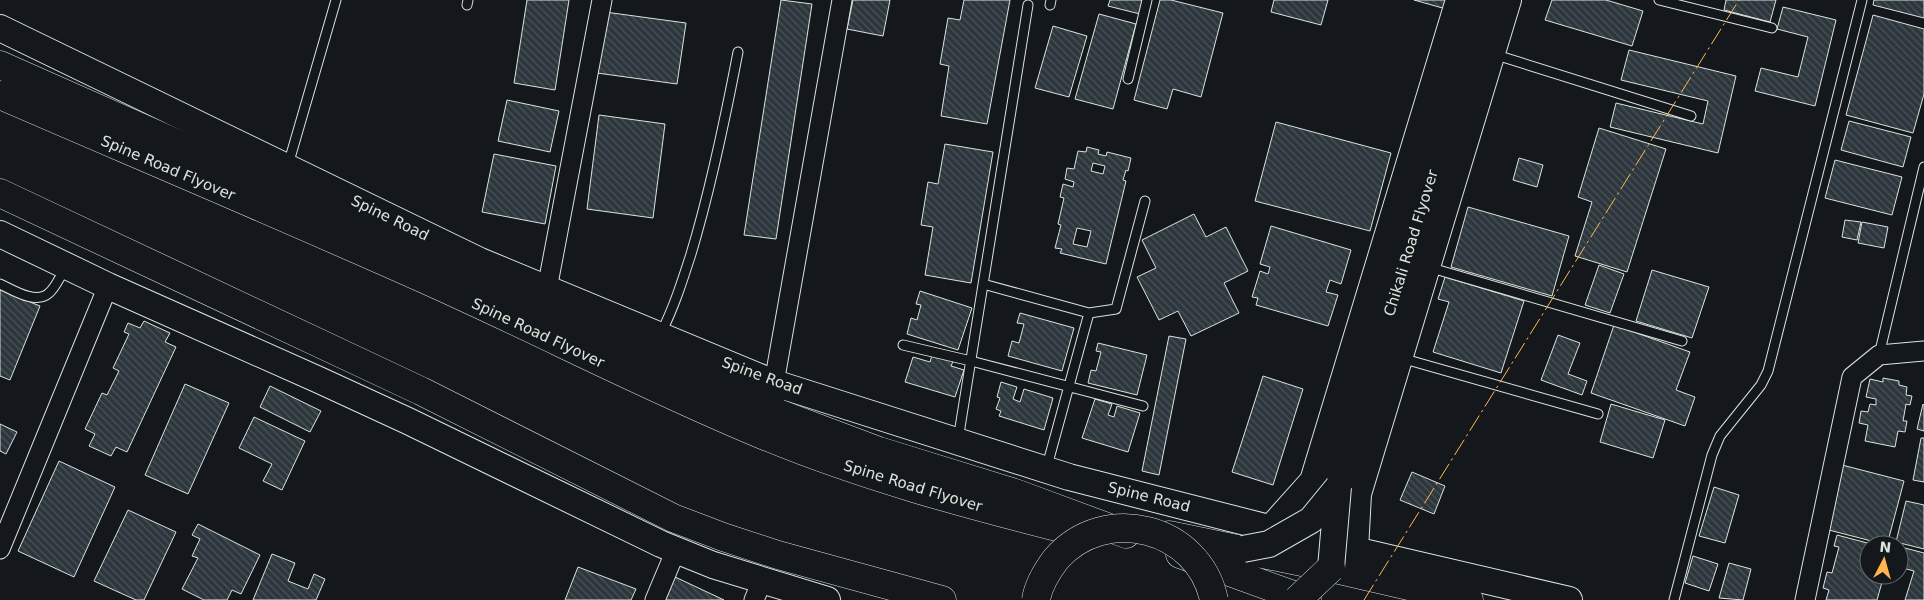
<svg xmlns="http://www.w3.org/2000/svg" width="1924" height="600" viewBox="0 0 1924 600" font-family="'DejaVu Sans',sans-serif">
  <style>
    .building { fill: url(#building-back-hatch); stroke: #d8e6dc; fill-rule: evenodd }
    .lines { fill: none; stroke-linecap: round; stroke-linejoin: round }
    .lane-casing { stroke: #d8e6dc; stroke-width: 11 }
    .street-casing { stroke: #d8e6dc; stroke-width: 21 }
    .secondary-casing { stroke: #d8e6dc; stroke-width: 28 }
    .primary-casing { stroke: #d8e6dc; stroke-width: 29 }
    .lane { stroke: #14181c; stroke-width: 9 }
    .street { stroke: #14181c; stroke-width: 19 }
    .secondary { stroke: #14181c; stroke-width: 26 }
    .primary { stroke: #14181c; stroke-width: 28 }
    .secondary-bridge-casing { stroke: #d8e6dc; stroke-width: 28; stroke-linecap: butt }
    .primary-bridge-casing { stroke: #d8e6dc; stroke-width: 29; stroke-linecap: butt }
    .secondary-bridge { stroke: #14181c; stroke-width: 26 }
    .primary-bridge { stroke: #14181c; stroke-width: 28 }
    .power { stroke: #ffb74d; stroke-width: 1; stroke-dasharray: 18 4 2.5 4; stroke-linecap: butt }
    .labels { text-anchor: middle; stroke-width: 4; stroke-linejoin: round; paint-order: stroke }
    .street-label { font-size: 15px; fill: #d8e6dc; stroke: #14181c }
  </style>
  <defs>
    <pattern id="building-back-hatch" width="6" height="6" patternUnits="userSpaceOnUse" patternTransform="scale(1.25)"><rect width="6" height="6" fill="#2c363c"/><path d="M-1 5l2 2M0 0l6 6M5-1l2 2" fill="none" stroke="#4a5358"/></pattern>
  </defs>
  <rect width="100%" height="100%" fill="#14181c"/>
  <path class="building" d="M 527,0 L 569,0 L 555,90 L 514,83 Z
    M 781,0 L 812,4 L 776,239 L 744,235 Z
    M 853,0 L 890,0 L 883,36 L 847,29 Z
    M 964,0 L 1010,0 L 987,124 L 941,116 L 949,66 L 940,64 L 948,18 L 960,20 Z
    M 1110,0 L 1144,0 L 1140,14 L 1108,6 Z
    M 1160,0 L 1171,0 L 1223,13 L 1201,97 L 1173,89 L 1167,109 L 1134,100 Z
    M 1274,0 L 1328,0 L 1321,25 L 1271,12 Z
    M 1414,0 L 1449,0 L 1446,9 Z
    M 1552,0 L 1606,0 L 1643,11 L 1632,46 L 1545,20 Z
    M 1726,0 L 1776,0 L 1770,22 L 1724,10 Z
    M 1874,0 L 1924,0 L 1924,18 L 1873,5 Z
    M 1783,7 L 1836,20 L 1815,106 L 1755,91 L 1761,68 L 1798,77 L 1808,37 L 1777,29 Z
    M 605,12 L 686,23 L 677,84 L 597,73 Z
    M 1099,14 L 1136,24 L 1113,109 L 1075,99 Z
    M 1873,15 L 1924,29 L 1924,94 L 1913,133 L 1846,115 Z
    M 1053,26 L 1087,36 L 1069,97 L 1035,88 Z
    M 1629,50 L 1736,76 L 1718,153 L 1610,127 L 1616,103 L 1703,124 L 1708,101 L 1621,80 Z
    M 507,100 L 559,111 L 550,152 L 498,141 Z
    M 599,115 L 665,124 L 653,218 L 587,209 Z
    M 1849,121 L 1911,137 L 1903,167 L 1841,150 Z
    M 1276,122 L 1391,153 L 1370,231 L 1255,201 Z
    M 1599,128 L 1666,149 L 1627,272 L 1575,256 L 1592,202 L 1578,197 Z
    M 945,144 L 993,152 L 971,283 L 925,275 L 933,227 L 921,225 L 928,182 L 938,184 Z
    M 1087,147 L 1099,150 L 1098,154 L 1106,156 L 1107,152 L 1131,158 L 1128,171 L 1126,170 L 1123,180 L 1126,181 L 1106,264 L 1060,253 L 1062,249 L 1055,248 L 1061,225 L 1058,224 L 1064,198 L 1060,197 L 1063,184 L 1073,187 L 1074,182 L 1065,179 L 1067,168 L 1074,169 L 1078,151 L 1086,152 ZM 1093,163 L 1105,166 L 1103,174 L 1091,171 ZM 1077,228 L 1091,231 L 1087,247 L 1073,244 Z
    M 494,154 L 556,166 L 545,224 L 482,212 Z
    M 1519,158 L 1543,165 L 1537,187 L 1513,180 Z
    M 1835,160 L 1902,177 L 1892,215 L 1825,198 Z
    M 1468,207 L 1569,236 L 1552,296 L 1451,267 Z
    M 1194,214 L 1206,237 L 1226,227 L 1248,271 L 1224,283 L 1239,313 L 1191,336 L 1178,311 L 1159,320 L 1137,277 L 1156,268 L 1142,240 Z
    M 1845,220 L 1861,222 L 1857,240 L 1842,237 Z
    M 1862,222 L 1888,227 L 1884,248 L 1858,243 Z
    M 1271,226 L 1351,250 L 1341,284 L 1330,280 L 1326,292 L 1338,295 L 1328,326 L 1256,305 L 1258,298 L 1252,297 L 1260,271 L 1268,274 L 1270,267 L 1260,264 Z
    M 1599,265 L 1624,274 L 1610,313 L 1585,305 Z
    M 1652,270 L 1709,287 L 1692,338 L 1636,321 Z
    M 1445,277 L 1524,301 L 1501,373 L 1433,352 L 1449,302 L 1438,299 Z
    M 0,290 L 40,306 L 10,380 L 0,376 Z
    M 920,291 L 972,308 L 958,350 L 907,334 L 911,318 L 917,320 L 921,305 L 916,304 Z
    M 1020,313 L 1074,328 L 1062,371 L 1008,356 L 1012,341 L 1019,343 L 1024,324 L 1017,323 Z
    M 144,321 L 170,333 L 165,342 L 176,347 L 127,452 L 116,447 L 111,456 L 89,446 L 95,434 L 85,429 L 102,393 L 107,395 L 119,371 L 113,368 L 129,334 L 124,332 L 128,323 L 140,328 Z
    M 1614,325 L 1690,352 L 1676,390 L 1695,397 L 1685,426 L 1591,393 Z
    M 1558,335 L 1580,343 L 1568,374 L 1587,381 L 1582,395 L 1541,380 Z
    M 1169,336 L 1186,339 L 1159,475 L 1142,471 Z
    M 1098,343 L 1147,355 L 1137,395 L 1088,383 L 1091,370 L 1096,371 L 1101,352 L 1096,351 Z
    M 933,352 L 954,359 L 951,366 L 964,370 L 955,397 L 905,382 L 913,357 L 930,362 Z
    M 1263,376 L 1303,389 L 1273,485 L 1232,472 Z
    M 1883,378 L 1899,381 L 1899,385 L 1907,387 L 1906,395 L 1912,396 L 1910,405 L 1906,404 L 1903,421 L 1907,421 L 1905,432 L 1898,431 L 1895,447 L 1865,441 L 1868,425 L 1859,423 L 1861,411 L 1868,412 L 1870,404 L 1876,405 L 1876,399 L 1866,397 L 1870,379 L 1883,382 Z
    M 1001,382 L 1017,387 L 1013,399 L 1020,402 L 1024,389 L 1053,398 L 1044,430 L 999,416 L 1001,411 L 996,409 L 1000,398 L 997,397 Z
    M 185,384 L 229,403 L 188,494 L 145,475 Z
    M 270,386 L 321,411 L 310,432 L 260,407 Z
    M 1095,399 L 1112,404 L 1108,415 L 1114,417 L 1117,406 L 1140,413 L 1128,452 L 1082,438 Z
    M 1611,404 L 1665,420 L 1653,458 L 1600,442 Z
    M 1923,404 L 1924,405 L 1924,431 L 1917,429 Z
    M 254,417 L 305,441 L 282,490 L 263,481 L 272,464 L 239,448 Z
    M 0,424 L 17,432 L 6,454 L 0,451 Z
    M 1921,438 L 1924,438 L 1924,482 L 1913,480 Z
    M 59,461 L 115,487 L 74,577 L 18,551 Z
    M 1842,465 L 1904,481 L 1887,545 L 1825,529 Z
    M 1412,472 L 1445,486 L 1434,514 L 1400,500 Z
    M 1714,487 L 1739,495 L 1725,543 L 1699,536 Z
    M 1906,501 L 1924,505 L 1924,549 L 1896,542 Z
    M 128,510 L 176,532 L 144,600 L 136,600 L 94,581 Z
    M 198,524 L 260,555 L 241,594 L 232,590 L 227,600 L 204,600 L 182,589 L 198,558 L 192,556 L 200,539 L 192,535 Z
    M 1837,535 L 1875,545 L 1869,545 L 1869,575 L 1884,575 L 1877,600 L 1826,600 L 1829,590 L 1823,588 L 1827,572 L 1832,573 L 1839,547 L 1834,546 Z
    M 1905,548 L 1924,553 L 1924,600 L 1905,600 L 1914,571 L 1899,567 Z
    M 272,554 L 295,563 L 288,581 L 308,589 L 314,574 L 325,579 L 316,600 L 253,600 Z
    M 1693,556 L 1718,564 L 1709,591 L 1685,583 Z
    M 1729,563 L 1751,569 L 1743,600 L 1719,598 Z
    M 578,567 L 636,589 L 631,600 L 565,600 Z
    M 673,576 L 724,600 L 662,600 Z"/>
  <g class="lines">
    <g class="lane-casing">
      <path id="lane" d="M 1659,0 L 1772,28
        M 467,5 L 468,0
        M 1050,5 L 1051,0
        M 1493,54 L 1691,116
        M 1128,79 L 1147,0
        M 288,165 L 336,0
        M 1428,267 L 1682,341
        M 0,284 C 13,290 36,305 49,293 C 56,287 60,276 65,269
        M 983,284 L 1089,313 L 1047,466
        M 1089,313 L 1116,309 L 1145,201
        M 661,333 C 674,307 682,282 691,254 C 711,188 725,120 738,52
        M 903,345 L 971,361 L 1143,406
        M 1879,355 L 1924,167
        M 1401,358 L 1598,414
        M 958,440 L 1028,5
        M 1674,600 L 1712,455 L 1720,436 L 1761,385 L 1768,371 L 1862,0"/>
    </g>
    <g class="street-casing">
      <path id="street" d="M 547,289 L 602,0
        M 774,383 L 842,0
        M 0,549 L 108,286
        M 655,600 L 676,550
        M 754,600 L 762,581
        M 1805,600 L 1852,377 L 1879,355 L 1924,351"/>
    </g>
    <g class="secondary-casing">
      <path id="secondary" d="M 0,28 L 480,261 L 774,383 L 1069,477 L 1355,550 L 1569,600
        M 0,234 L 108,286 L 319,380 L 408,421 L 661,544 L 713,565 L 827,600
        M 1338,487 L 1484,0
        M 1271,528 L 1313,481 L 1459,0
        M 1355,550 L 1358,494 L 1508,0"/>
    </g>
    <g class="primary-casing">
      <path id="primary" d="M 0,65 L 437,259 L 678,372 L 770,410 L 879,451 L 1015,493 L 1126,534
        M 0,95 C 141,156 283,216 424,279 C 536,329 645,386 758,433 C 860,476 969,505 1076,532
        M 0,193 L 421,391 L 673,518 L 723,537 L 778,555 L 942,600
        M 767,409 L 774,383
        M 1169,535 L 1331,568 L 1469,600
        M 1180,554 L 1307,600"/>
    </g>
    <use href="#lane" class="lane"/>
    <use href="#street" class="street"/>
    <use href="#secondary" class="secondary"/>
    <use href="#primary" class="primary"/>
    <g class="secondary-bridge-casing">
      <path id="secondary-bridge" d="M 1243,549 L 1269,544 L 1311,520 L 1338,487
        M 1331,568 L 1338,487"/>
    </g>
    <g class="primary-bridge-casing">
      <path id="primary-bridge" d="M 1036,600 C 1038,585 1047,571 1056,559 C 1105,503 1199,527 1214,600
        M 1297,600 L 1331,568"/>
    </g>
    <use href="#secondary-bridge" class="secondary-bridge"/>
    <use href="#primary-bridge" class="primary-bridge"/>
    <path class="power" d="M 1364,600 L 1739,0"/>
  </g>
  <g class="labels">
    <g class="street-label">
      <text transform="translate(168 168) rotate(23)" y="5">Spine Road Flyover</text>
      <text transform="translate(390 218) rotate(26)" y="5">Spine Road</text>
      <text transform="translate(1411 243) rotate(-73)" y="5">Chikali Road Flyover</text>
      <text transform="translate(538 333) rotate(25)" y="5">Spine Road Flyover</text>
      <text transform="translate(762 376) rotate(20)" y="5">Spine Road</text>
      <text transform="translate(913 486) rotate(17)" y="5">Spine Road Flyover</text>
      <text transform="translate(1149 497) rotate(14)" y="5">Spine Road</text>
    </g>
  </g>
  <g transform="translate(1884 560) rotate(6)"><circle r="24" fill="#14181c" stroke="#626a69"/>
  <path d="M0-4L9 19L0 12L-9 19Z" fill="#ffb74d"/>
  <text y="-8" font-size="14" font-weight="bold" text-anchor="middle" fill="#d8e6dc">N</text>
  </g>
</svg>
